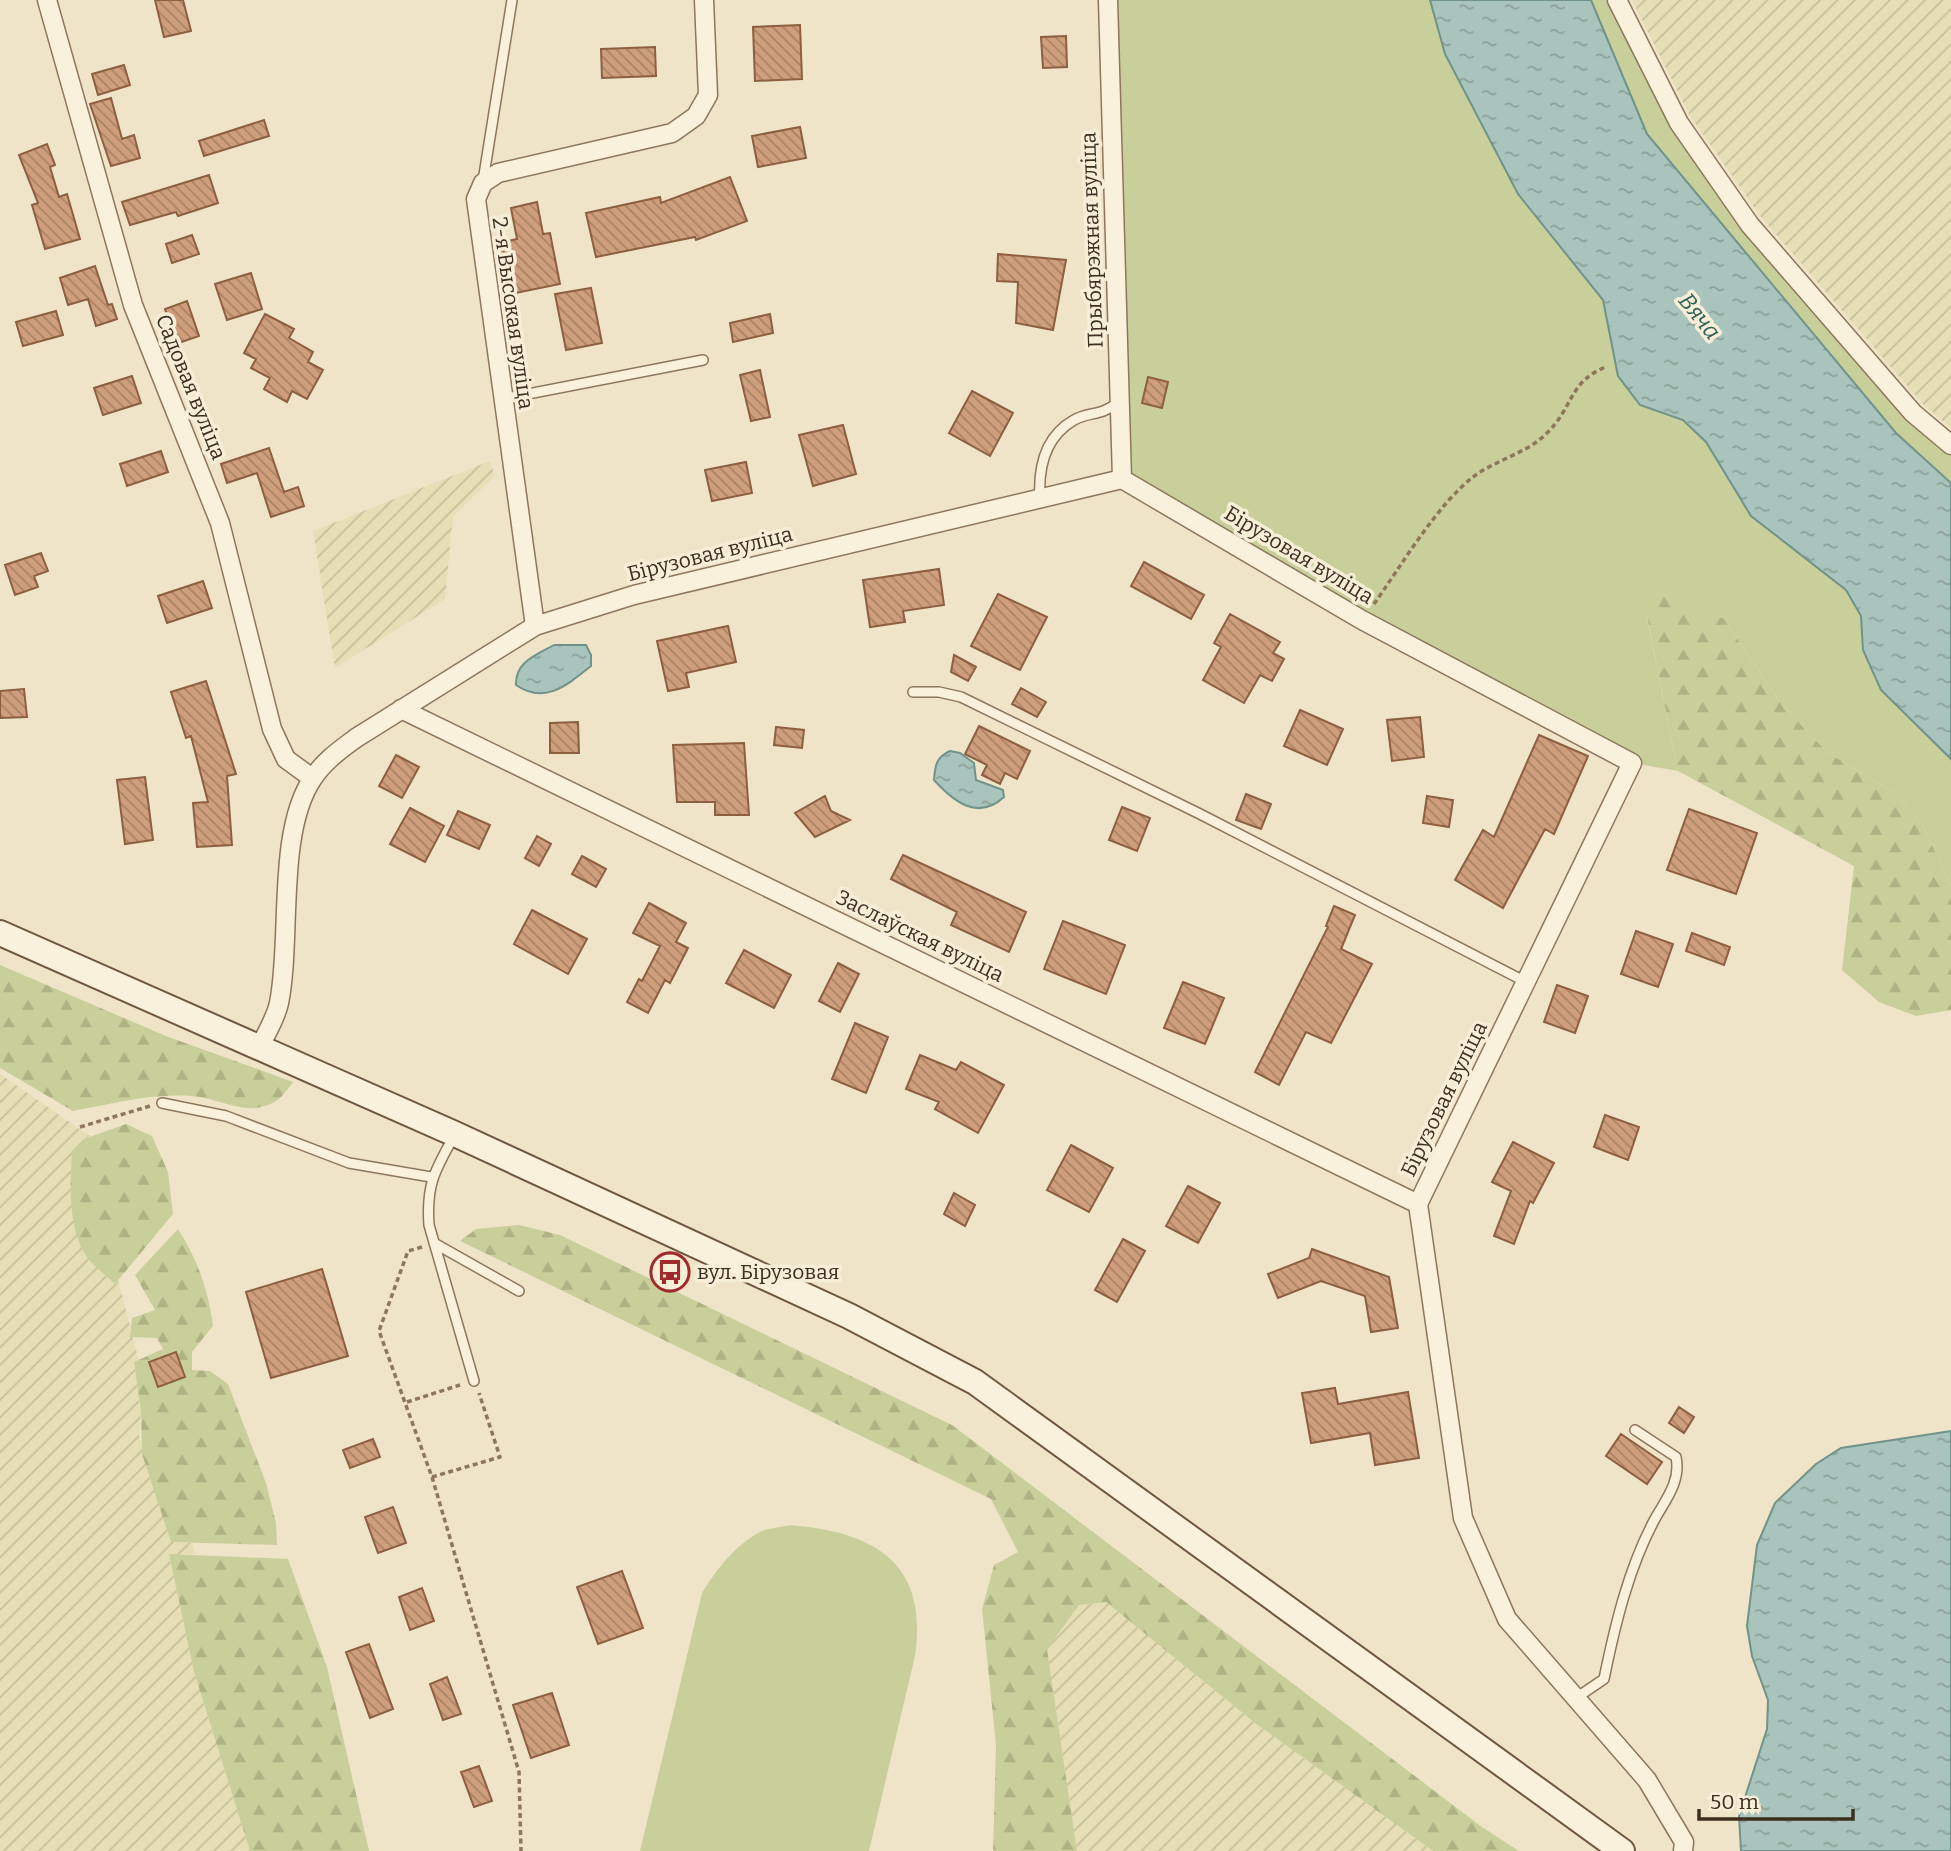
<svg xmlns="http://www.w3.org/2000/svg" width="1951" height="1851" viewBox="0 0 1951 1851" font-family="Bitter,serif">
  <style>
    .farmland { fill: url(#farmland-furrows) }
    .green { fill: #c9cf9b }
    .forest { fill: url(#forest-firs) }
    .water { fill: url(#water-ripples); stroke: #6f938a; stroke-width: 2 }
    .building { fill: url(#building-back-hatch); stroke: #8d5f41; stroke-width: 2 }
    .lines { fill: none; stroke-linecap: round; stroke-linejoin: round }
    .lane-casing { stroke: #8d765c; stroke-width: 12 }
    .street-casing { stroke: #8d765c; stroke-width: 21 }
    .secondary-casing { stroke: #6f573f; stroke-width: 28 }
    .path { stroke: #8d765c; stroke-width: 3.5; stroke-dasharray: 5 3.5; stroke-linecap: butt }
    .lane { stroke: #faf1dc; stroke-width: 9 }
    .street { stroke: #faf1dc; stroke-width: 18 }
    .secondary { stroke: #faf1dc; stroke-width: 24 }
    .labels { text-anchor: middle; stroke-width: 7; stroke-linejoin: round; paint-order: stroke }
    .street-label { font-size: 21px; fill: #3d2e20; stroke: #f7eed8 }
    .poi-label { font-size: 21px; fill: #3d2e20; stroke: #f7eed8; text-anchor: start }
    .water-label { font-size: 23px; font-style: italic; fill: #2f5d5a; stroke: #f7eed8 }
  </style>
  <defs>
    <pattern id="farmland-furrows" width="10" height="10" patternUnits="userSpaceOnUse" patternTransform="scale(1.75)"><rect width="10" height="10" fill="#e6deb5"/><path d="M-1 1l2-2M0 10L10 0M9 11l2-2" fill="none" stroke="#c6bf9b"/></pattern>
    <pattern id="forest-firs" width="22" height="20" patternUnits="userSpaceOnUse" patternTransform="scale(1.75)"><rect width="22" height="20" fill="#c9cf9b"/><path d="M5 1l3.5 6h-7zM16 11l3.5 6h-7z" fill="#aeb285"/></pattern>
    <pattern id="water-ripples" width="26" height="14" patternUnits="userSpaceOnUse" patternTransform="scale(1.75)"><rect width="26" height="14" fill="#a9c4bc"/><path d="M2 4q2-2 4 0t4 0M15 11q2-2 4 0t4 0" fill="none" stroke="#8ba098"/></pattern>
    <pattern id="building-back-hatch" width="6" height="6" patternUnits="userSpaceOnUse" patternTransform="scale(1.75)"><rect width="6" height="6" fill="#cf9f7d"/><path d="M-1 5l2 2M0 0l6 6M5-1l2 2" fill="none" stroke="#a98266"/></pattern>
  </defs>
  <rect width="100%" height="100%" fill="#f0e4c8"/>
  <path class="farmland" d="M 1632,0 L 1951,0 L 1951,428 L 1923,404 L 1761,217 L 1690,116 Z
    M 490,461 L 495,476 L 453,516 L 445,599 L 335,668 L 313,531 Z
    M 0,1074 L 90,1136 L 84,1139 L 116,1284 L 118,1280 L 139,1361 L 134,1362 L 141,1412 L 139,1435 L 171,1542 L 192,1543 L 195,1554 L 169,1555 L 194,1672 L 250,1851 L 0,1851 Z
    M 1106,1602 L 1255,1723 L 1433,1851 L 1077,1851 L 1047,1649 L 1079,1605 Z"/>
  <path class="green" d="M 1108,0 L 1430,0 L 1445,54 L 1518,194 L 1603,300 L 1618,376 L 1640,405 L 1683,420 L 1706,442 L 1751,516 L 1846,590 L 1861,616 L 1863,650 L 1881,690 L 1951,759 L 1951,885 L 1922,824 L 1893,792 L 1827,752 L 1782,705 L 1724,619 L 1647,617 L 1678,771 L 1632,763 L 1122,479 Z
    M 1591,0 L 1617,0 L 1679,123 L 1750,225 L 1951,446 L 1951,483 L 1896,433 L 1647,134 Z
    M 790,1525 C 874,1532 929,1562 915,1656 L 869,1851 L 640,1851 L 702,1593 C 716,1570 737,1543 762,1531 C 770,1528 781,1527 790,1525 Z"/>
  <path class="forest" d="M 1671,596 L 1724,619 L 1782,705 L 1827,752 L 1893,792 L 1922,824 L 1951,885 L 1951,1010 L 1916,1016 L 1879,1002 L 1842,970 L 1854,866 L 1678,771 L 1647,616 L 1655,598 Z
    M 0,965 L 166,1036 L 293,1082 C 285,1093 279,1102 265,1106 C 241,1114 215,1097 191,1096 C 151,1093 111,1104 73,1111 L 0,1068 Z
    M 126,1124 L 152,1136 L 168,1172 L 173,1214 L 115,1284 C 108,1277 98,1270 91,1262 C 67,1235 70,1185 72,1151 L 84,1139 Z
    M 519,1225 L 560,1235 L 952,1425 L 1482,1827 L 1519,1851 L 1433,1851 L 1255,1723 L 1106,1602 L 1079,1605 L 1047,1649 L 1077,1851 L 993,1851 L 996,1745 L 982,1609 L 994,1565 L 1018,1552 L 991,1499 L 460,1241 L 476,1229 Z
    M 178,1229 C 197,1258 209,1292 213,1326 L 192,1352 L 192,1370 L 210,1371 L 228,1384 L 266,1483 L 276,1523 L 277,1545 L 171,1542 L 142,1454 L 141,1412 L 134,1362 L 163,1349 L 157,1338 L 130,1337 L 132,1318 L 155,1310 L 135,1275 Z
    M 169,1554 L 288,1559 L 327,1667 L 369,1851 L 250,1851 L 194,1672 Z"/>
  <path class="water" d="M 1430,0 L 1591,0 L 1647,134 L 1896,433 L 1951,483 L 1951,759 L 1881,690 L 1863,650 L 1861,616 L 1846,590 L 1751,516 L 1706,442 L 1683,420 L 1640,405 L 1618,376 L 1603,300 L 1518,194 L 1445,54 Z
    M 554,645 L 586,645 L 591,655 L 591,666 C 567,685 545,705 516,685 C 515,662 536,655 554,645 Z
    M 950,751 L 960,753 L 974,763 L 976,780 L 1003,790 L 1004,797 C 978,821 954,802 934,780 C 935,766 936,757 950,751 Z
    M 1951,1431 L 1951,1851 L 1741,1851 L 1739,1816 L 1767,1729 L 1768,1700 L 1752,1656 L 1747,1626 L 1757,1545 L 1775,1503 L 1816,1464 L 1841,1448 Z"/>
  <path class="building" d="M 155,0 L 183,0 L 191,31 L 164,37 Z
    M 800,25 L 802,79 L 755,81 L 753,27 Z
    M 1066,36 L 1067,67 L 1043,68 L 1041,37 Z
    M 655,47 L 656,76 L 602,78 L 601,49 Z
    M 124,65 L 130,85 L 98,95 L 92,74 Z
    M 111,98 L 122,139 L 134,135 L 140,158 L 111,166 L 90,104 Z
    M 264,120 L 269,136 L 204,156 L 199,141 Z
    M 800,127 L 806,158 L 758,167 L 752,136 Z
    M 47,144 L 55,165 L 50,167 L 59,197 L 67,194 L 80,239 L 45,249 L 32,205 L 38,203 L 19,155 Z
    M 209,175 L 218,203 L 178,216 L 176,212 L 130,225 L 122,202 Z
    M 730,177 L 747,221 L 696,240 L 695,237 L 596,257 L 586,213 L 660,197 L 661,203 Z
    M 537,202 L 543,234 L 550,233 L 560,284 L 506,295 L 496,244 L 517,239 L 511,208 Z
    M 192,235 L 199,254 L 172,263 L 166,244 Z
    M 998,254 L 1066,260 L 1053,330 L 1016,323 L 1018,282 L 997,281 Z
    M 95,266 L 108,305 L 112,304 L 117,319 L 96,326 L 88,299 L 68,305 L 60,278 Z
    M 251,273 L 262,309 L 227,320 L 215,284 Z
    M 591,288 L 602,343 L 566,350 L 555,294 Z
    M 187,301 L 199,336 L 176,344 L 165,309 Z
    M 56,311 L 63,335 L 23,346 L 16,322 Z
    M 265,314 L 294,329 L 289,338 L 313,352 L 308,362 L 323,370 L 307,399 L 292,391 L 287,402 L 264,389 L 270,378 L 251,368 L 256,359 L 244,353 Z
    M 770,314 L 773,333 L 733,342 L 730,323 Z
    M 760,370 L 770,417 L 751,421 L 740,375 Z
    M 132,376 L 141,403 L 103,415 L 94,388 Z
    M 1148,377 L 1168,382 L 1162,408 L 1142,403 Z
    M 972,391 L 1013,413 L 990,456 L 949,433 Z
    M 843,425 L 856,474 L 813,486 L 799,435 Z
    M 269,448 L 284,492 L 298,487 L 304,506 L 271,517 L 257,473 L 227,483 L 221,464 Z
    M 161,451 L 168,472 L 127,486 L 120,464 Z
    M 746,462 L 752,493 L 712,501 L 705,470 Z
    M 41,553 L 48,571 L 34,576 L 38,587 L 15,595 L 5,565 Z
    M 1144,562 L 1204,595 L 1191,619 L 1131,586 Z
    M 939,569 L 944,605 L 903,611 L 905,622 L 870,627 L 863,580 Z
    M 203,581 L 212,608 L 167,623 L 158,596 Z
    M 998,594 L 1047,617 L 1020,670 L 971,646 Z
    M 1230,614 L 1280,642 L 1273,653 L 1284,659 L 1272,681 L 1260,675 L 1244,703 L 1203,680 L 1221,647 L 1214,643 Z
    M 728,626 L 736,662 L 686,673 L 689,687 L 668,691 L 657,641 Z
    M 954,655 L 976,667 L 968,681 L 951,672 Z
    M 206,681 L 236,774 L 227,776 L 232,845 L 197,847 L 193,803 L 208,802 L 191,736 L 186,738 L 171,692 Z
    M 1021,688 L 1046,702 L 1037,717 L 1012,704 Z
    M 24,689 L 27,717 L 0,718 L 0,691 Z
    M 1300,710 L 1343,729 L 1327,765 L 1284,746 Z
    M 1420,717 L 1424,757 L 1392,761 L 1387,720 Z
    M 578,722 L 579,753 L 550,753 L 550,723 Z
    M 979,726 L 1030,751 L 1017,779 L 1005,773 L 1000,784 L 982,775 L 987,765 L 965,754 Z
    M 776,727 L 804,730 L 802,748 L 774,745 Z
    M 1539,735 L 1588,756 L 1554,834 L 1545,829 L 1503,908 L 1455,880 L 1483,830 L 1494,837 Z
    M 744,743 L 749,815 L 715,815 L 715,802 L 677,802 L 673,745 Z
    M 396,755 L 419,767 L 402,798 L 379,786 Z
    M 145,777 L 153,840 L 125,844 L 117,780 Z
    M 1246,794 L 1271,804 L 1261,829 L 1236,820 Z
    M 825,796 L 831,811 L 850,820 L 815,837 L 795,813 Z
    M 1427,796 L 1453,800 L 1449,827 L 1423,823 Z
    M 1122,807 L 1150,818 L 1137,851 L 1109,840 Z
    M 410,808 L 444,826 L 425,862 L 390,844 Z
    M 1689,809 L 1757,833 L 1736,894 L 1667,870 Z
    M 458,811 L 490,825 L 479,849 L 447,835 Z
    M 537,836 L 551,844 L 539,866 L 525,858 Z
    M 903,855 L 1026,912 L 1009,952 L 951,925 L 957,912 L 891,879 Z
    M 582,856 L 606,869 L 596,887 L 572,874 Z
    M 649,903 L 686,923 L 676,942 L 688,948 L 670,983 L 665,980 L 648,1013 L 627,1002 L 639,979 L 642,981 L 660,946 L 633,933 Z
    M 1334,906 L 1355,915 L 1341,949 L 1372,964 L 1331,1043 L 1306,1032 L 1279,1085 L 1255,1072 L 1328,927 L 1326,926 Z
    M 532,910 L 587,939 L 568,974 L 514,944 Z
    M 1063,921 L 1125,945 L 1106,994 L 1044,969 Z
    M 1636,931 L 1673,944 L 1658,987 L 1621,974 Z
    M 1692,933 L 1730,947 L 1724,965 L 1686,951 Z
    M 744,950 L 791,975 L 774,1008 L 726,983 Z
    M 838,963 L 859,974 L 840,1012 L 819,1001 Z
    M 1183,982 L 1224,998 L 1205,1044 L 1164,1028 Z
    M 1557,985 L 1588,996 L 1575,1033 L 1544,1022 Z
    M 855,1023 L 888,1037 L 866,1093 L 832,1079 Z
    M 920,1055 L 956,1070 L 961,1062 L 1004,1085 L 978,1133 L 935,1109 L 939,1102 L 906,1089 Z
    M 1605,1115 L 1639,1127 L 1628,1160 L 1594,1147 Z
    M 1513,1142 L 1554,1163 L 1533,1203 L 1530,1201 L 1514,1244 L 1494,1236 L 1511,1191 L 1492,1182 Z
    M 1071,1145 L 1113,1168 L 1089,1212 L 1047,1190 Z
    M 1188,1186 L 1220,1203 L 1198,1243 L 1166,1226 Z
    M 954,1193 L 975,1205 L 965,1226 L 944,1214 Z
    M 1123,1239 L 1145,1251 L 1117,1302 L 1095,1290 Z
    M 1312,1249 L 1389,1277 L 1398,1328 L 1371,1332 L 1365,1296 L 1321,1281 L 1278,1298 L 1268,1274 L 1309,1258 Z
    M 322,1269 L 348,1356 L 271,1378 L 246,1292 Z
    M 176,1352 L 185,1377 L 158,1387 L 149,1362 Z
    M 1335,1388 L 1338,1404 L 1408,1392 L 1419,1458 L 1375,1465 L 1370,1433 L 1311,1443 L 1302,1393 Z
    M 1679,1407 L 1694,1417 L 1684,1433 L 1669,1423 Z
    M 1621,1434 L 1662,1462 L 1647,1484 L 1606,1456 Z
    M 373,1439 L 380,1457 L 350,1468 L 343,1450 Z
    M 393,1507 L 406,1543 L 378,1553 L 365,1517 Z
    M 622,1571 L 643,1628 L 598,1644 L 577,1587 Z
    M 422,1588 L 434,1621 L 410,1630 L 399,1597 Z
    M 369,1644 L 393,1709 L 370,1718 L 346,1652 Z
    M 447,1677 L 461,1714 L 443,1720 L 430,1684 Z
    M 552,1693 L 569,1745 L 531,1758 L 513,1705 Z
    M 479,1766 L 492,1801 L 474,1807 L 461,1772 Z"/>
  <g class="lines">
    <g class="lane-casing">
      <path id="lane" d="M 483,181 L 512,0
        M 502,399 L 703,360
        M 1040,500 C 1038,469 1044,437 1074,420 C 1090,411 1101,417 1118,402
        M 913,692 L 939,692 L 961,697 L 1200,814 L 1526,982
        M 162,1103 L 226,1116 L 349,1163 L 431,1177
        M 454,1136 C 435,1170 426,1185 429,1225 L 474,1381
        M 434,1243 L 519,1291
        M 1576,1698 L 1604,1679 C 1615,1625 1629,1566 1656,1517 C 1667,1498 1681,1480 1676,1457 L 1635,1430"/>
    </g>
    <g class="street-casing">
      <path id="street" d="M 47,0 L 133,305 L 220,523 L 272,729 L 286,759 L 312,778
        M 1108,0 L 1122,479
        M 1617,0 L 1679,123 L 1750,225 L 1913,413 L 1951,445
        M 535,626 L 476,199 L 483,183 L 498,173 L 672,133 L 696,116 L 708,95 L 704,0
        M 401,709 L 1418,1204
        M 260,1047 C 266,1033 276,1018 279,1003 C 292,939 276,832 313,778 C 324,761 340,750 356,738 L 535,626 L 634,595 L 1122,479 L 1362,620 L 1632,763 L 1418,1204 L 1463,1518 L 1507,1619 L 1647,1780 L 1684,1842 L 1683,1851"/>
    </g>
    <g class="secondary-casing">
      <path id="secondary" d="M 0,933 L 455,1134 L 849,1316 L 975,1382 L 1622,1851"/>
    </g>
    <path class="path" d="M 1374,604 C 1401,566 1437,505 1473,477 C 1495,460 1528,453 1547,433 C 1573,408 1569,381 1606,367
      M 80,1127 L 150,1106
      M 422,1247 L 408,1251 L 379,1331 L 432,1477 L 519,1772 L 521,1851
      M 407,1402 L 460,1385
      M 432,1477 L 500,1457 L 479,1393"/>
    <use href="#lane" class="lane"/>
    <use href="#street" class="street"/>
    <use href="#secondary" class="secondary"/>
  </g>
  <defs>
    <g id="bus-ring" transform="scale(2.0125)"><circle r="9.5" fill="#f7eed8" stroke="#9e2a2b" stroke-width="1.5"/><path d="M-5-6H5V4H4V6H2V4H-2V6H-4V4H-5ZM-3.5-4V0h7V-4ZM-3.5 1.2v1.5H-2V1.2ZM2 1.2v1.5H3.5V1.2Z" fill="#9e2a2b"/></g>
  </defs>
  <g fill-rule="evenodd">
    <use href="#bus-ring" x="670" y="1272"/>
  </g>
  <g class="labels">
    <g class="street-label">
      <text transform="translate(1092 240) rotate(-92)" y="7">Прыбярэжная вуліца</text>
      <text transform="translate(513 313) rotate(82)" y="7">2-я Высокая вуліца</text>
      <text transform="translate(191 387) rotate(68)" y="7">Садовая вуліца</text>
      <text transform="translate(710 554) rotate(-14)" y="7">Бірузовая вуліца</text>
      <text transform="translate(1299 555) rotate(31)" y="7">Бірузовая вуліца</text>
      <text transform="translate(920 936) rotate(26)" y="7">Заслаўская вуліца</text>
      <text transform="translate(1444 1099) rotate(-64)" y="7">Бірузовая вуліца</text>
    </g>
    <g class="poi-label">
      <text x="697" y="1279">вул. Бірузовая</text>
    </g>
    <g class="water-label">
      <text transform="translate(1700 316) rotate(51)" y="8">Вяча</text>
    </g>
  </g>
  <path d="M1699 1809v10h154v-10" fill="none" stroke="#3d2e20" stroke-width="3.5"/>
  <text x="1710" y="1809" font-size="21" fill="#3d2e20" stroke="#f7eed8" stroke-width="5" paint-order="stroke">50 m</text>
</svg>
